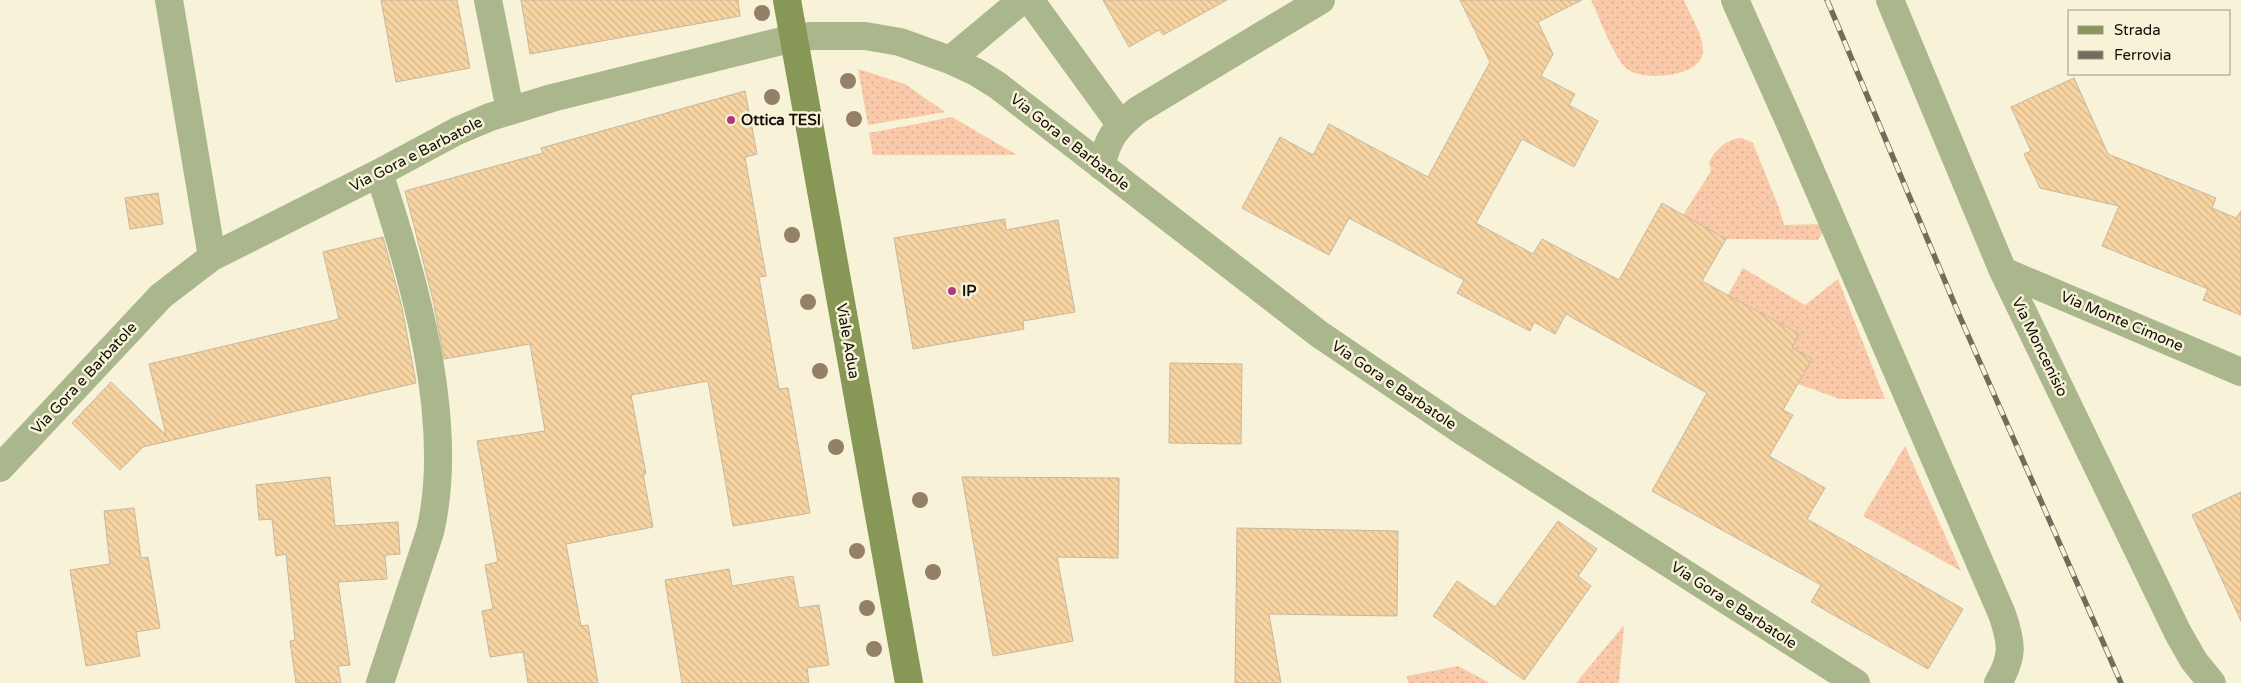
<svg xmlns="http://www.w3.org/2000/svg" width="2241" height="683" viewBox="0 0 2241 683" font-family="'Varela Round',sans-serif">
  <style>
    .grass { fill: url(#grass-dots) }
    .building { fill: url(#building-back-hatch); stroke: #c7b7a1 }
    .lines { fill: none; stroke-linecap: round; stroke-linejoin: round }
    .street { stroke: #aab68b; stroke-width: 28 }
    .secondary { stroke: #879856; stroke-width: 28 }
    .rail-casing { stroke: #706d5d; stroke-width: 5.5 }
    .rail { stroke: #f8f3d8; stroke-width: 4; stroke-dasharray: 11; stroke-linecap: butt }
    .tree { fill: #948066 }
    .poi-dot { fill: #b43683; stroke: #f8f3d8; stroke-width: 2 }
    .labels { text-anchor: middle; stroke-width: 5; stroke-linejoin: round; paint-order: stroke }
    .poi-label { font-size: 15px; font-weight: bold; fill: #100e06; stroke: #f8f3d8; text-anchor: start }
    .street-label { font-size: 15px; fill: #100e06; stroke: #f8f3d8 }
  </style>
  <defs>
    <pattern id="grass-dots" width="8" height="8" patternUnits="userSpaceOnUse" patternTransform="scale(1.25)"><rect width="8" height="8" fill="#fac9aa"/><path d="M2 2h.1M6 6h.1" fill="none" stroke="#d5ab91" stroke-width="1.8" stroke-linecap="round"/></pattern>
    <pattern id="building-back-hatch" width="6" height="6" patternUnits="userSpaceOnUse" patternTransform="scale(1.25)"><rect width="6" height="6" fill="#f7d4a2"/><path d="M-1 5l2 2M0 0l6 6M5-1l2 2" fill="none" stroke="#d3b58a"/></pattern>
  </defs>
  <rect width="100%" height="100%" fill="#f8f3d8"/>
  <path class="grass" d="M 1591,0 L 1684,0 C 1690,15 1703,34 1703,51 C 1703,77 1643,82 1627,69 C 1614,58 1599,17 1591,0 Z
    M 858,69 L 905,84 L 945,112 L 868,125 Z
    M 952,117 L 1017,155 L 873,155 L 869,133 Z
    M 1742,138 L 1753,143 L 1779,208 L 1784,225 L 1820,224 L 1822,234 L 1818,240 L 1726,239 L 1683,215 L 1711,171 L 1709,162 C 1716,149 1726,139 1742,138 Z
    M 1743,268 L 1805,305 L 1838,279 L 1885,399 L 1840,399 L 1798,384 L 1792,348 L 1799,334 L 1728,295 Z
    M 1905,446 L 1961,571 L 1863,516 Z
    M 1624,625 L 1619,683 L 1576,683 Z
    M 1458,666 L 1490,683 L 1408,683 L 1407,676 Z"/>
  <path class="building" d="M 381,0 L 457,0 L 470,68 L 396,82 Z
    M 521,0 L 738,0 L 740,16 L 530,54 Z
    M 1103,0 L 1227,0 L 1163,35 L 1159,30 L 1129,47 Z
    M 1460,0 L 1582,0 L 1538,22 L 1553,54 L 1541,76 L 1575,94 L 1569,105 L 1598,121 L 1574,167 L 1522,139 L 1476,223 L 1533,254 L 1542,239 L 1619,280 L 1662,203 L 1726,239 L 1702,281 L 1799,334 L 1792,348 L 1812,359 L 1783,410 L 1793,415 L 1769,456 L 1825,488 L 1807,519 L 1963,609 L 1928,669 L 1811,602 L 1821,585 L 1652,491 L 1707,393 L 1566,314 L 1555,334 L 1534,322 L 1530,331 L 1457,293 L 1464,280 L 1349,218 L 1329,255 L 1242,208 L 1280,137 L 1313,155 L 1329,124 L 1428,177 L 1490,62 Z
    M 2074,78 L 2108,154 L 2216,198 L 2212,208 L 2236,218 L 2241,211 L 2241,315 L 2203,300 L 2208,289 L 2102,246 L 2119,206 L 2040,188 L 2024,154 L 2031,151 L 2011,107 Z
    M 745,91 L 757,154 L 745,157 L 766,276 L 759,277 L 779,389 L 788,388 L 810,513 L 733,526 L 708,381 L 631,395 L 646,474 L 643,474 L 653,527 L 566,544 L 581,626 L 588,625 L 598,683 L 528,683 L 523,652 L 490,657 L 482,611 L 493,609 L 485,565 L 498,562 L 477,441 L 545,431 L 530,344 L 444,359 L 433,300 L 405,191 L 543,153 L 541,148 Z
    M 158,193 L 163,224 L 130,229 L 125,198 Z
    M 1005,219 L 1006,230 L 1058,220 L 1075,312 L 1023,321 L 1024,329 L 913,349 L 894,238 Z
    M 383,237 L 402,307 L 416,383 L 143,447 L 120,470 L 72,423 L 111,382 L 166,435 L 149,364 L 339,319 L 323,252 Z
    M 1170,363 L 1242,364 L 1241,444 L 1169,443 Z
    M 330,477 L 335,526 L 398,522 L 400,554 L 385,555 L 387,579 L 338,582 L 350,665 L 338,666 L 341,683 L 296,683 L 290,641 L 295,640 L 286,554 L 276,556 L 272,519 L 259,520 L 256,485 Z
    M 962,477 L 1119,478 L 1118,558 L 1057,557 L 1073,641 L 993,656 Z
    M 2241,492 L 2241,621 L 2192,515 Z
    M 134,508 L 141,558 L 148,557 L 160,628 L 136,632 L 140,656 L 86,666 L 70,570 L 110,564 L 104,511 Z
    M 1558,521 L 1597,549 L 1578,576 L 1591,586 L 1524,680 L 1433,616 L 1457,581 L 1495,607 Z
    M 1237,528 L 1398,531 L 1397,616 L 1269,614 L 1281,683 L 1235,683 Z
    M 729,569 L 732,586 L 793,576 L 799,608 L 819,605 L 829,665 L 807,668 L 809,683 L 682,683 L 665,580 Z"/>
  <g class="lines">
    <path class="street" d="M 169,0 L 212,257
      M 488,0 L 510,110
      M 1030,0 L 1120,124
      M 1735,0 L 1789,121 L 2002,614 C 2012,643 2014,656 1998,683
      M 1890,0 L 2003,271 L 2178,633 L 2194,661 L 2212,683
      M 950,60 L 1022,0
      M 1101,166 C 1108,138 1115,128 1138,110 L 1321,0
      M 379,173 C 414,278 456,422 430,532 L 380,683
      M 2003,271 L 2241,372
      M 0,468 L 161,296 L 212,257 L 379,173 L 457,131 L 490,117 L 552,98 L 794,38 L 812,36 L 865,36 L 900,42 L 950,60 L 976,72 L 997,85 L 1319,334 L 1462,431 L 1856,683"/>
    <path class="secondary" d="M 787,0 L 909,683"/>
    <g class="rail-casing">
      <path id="rail" d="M 1827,0 L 1960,317 L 2121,683"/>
    </g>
    <use href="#rail" class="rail"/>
  </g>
  <g class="tree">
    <circle cx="762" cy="13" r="8"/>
    <circle cx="848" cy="81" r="8"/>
    <circle cx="772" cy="97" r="8"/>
    <circle cx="854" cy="119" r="8"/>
    <circle cx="792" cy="235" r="8"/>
    <circle cx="808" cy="302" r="8"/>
    <circle cx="820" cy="371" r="8"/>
    <circle cx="836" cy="447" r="8"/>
    <circle cx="920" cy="500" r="8"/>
    <circle cx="857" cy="551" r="8"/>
    <circle cx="933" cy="572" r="8"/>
    <circle cx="867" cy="608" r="8"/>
    <circle cx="874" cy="649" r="8"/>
  </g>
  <g class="poi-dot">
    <circle cx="731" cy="120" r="5"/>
    <circle cx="952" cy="291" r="5"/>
  </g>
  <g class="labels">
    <g class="poi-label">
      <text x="741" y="125">Ottica TESI</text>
      <text x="962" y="296">IP</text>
    </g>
    <g class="street-label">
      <text transform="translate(1070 142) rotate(38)" y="5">Via Gora e Barbatole</text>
      <text transform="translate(416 154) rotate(-27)" y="5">Via Gora e Barbatole</text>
      <text transform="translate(2122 321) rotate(23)" y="5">Via Monte Cimone</text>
      <text transform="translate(848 341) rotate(80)" y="5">Viale Adua</text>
      <text transform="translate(2040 347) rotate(64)" y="5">Via Moncenisio</text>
      <text transform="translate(84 378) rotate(-47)" y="5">Via Gora e Barbatole</text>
      <text transform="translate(1394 385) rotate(34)" y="5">Via Gora e Barbatole</text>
      <text transform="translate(1734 605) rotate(33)" y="5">Via Gora e Barbatole</text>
    </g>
  </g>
  <rect x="2068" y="10" width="162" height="65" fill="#f8f3d8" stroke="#9b9784"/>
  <rect x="2078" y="26" width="25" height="8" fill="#879856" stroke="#9b9784"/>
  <text x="2114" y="35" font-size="15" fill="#100e06">Strada</text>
  <rect x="2078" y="51" width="25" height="8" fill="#706d5d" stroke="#9b9784"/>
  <text x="2114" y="60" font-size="15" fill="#100e06">Ferrovia</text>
</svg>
